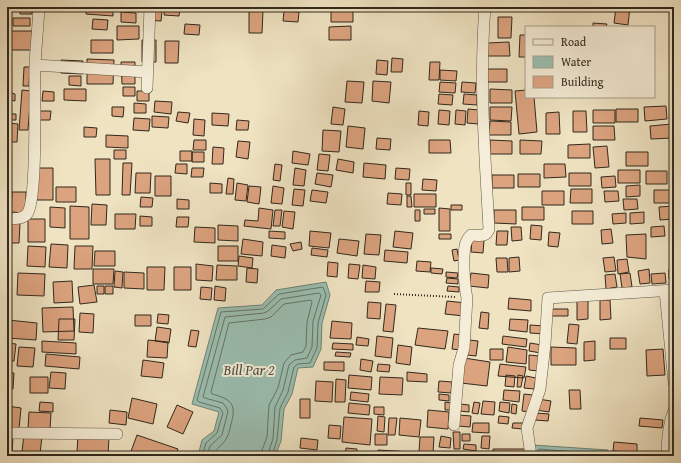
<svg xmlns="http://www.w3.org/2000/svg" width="681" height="463" viewBox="0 0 681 463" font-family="'Gentium Book Plus',serif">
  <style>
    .water { fill: #9abeb0; stroke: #708275 }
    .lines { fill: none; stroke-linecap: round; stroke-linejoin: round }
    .shore { stroke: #667466; stroke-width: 1 }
    .building { fill: #dca37f; stroke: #31291d }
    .minor-casing { stroke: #605846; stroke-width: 12 }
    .path { stroke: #31291d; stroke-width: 2; stroke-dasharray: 1 2; stroke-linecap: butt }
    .minor { stroke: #f5edd7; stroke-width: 11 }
    .labels { text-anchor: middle; stroke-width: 4; stroke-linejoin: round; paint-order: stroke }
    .water-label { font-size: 15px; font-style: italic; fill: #4b4e42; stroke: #f5edd7 }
  </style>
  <rect width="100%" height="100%" fill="#efe3c2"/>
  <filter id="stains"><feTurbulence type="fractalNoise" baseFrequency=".005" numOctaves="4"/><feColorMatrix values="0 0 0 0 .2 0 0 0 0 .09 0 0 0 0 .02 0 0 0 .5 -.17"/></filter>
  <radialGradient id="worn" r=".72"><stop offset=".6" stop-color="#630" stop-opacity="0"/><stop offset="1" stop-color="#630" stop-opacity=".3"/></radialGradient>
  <path class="water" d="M 326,282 L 330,295 L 322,323 L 321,349 L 313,367 L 298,368 L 292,394 L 284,409 L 281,441 L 275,456 L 198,456 L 202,440 L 214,431 L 219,412 L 192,404 L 218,308 L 262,305 L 276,290 Z
    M 532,445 L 608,450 L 608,456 L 534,456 Z"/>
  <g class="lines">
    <path class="shore" d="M 202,456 L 206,443 L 217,433 L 223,413 L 220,408 L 199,402 L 197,400 L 221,312 L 263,309 L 279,294 L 323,287 L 326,295 L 318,323 L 317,348 L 310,363 L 298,364 L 294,367 L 288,392 L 280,408 L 277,440 L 272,456
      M 207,456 L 210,446 L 222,435 L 228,411 L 226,407 L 223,403 L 205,398 L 203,397 L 225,317 L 264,313 L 268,311 L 281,299 L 319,293 L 321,295 L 313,321 L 312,347 L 307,358 L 295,360 L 289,365 L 283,390 L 275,407 L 273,439 L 267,456
      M 214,456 C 216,446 222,447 226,439 C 229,435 230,429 231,424 C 237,404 231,399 212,394 L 211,392 L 229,323 L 265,319 L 271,317 L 284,304 L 311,300 L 312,302 L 307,322 L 306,346 L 303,352 L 291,355 L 284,363 L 278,388 L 269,405 L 267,437 L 262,450 L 261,456
      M 538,456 L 538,451 L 539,449 L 602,454 L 604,456"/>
  </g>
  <path class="building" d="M 20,7 L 32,7 L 32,14 L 20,14 Z
    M 87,7 L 113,7 L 113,16 L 86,14 Z
    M 165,7 L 180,7 L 179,16 L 164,15 Z
    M 308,7 L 323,7 L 323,10 L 308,8 Z
    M 492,7 L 506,7 L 506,10 L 492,9 Z
    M 567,7 L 589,7 L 589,11 L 567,11 Z
    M 616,7 L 630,7 L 628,25 L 614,23 Z
    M 353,8 L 353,22 L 331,22 L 331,9 Z
    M 147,10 L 162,11 L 161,21 L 146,20 Z
    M 249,11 L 263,11 L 262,33 L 249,33 Z
    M 284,11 L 299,12 L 298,22 L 283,21 Z
    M 121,12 L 136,13 L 136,23 L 121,22 Z
    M 498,17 L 512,17 L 511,38 L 498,38 Z
    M 13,18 L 30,18 L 30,26 L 13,26 Z
    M 93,19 L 108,20 L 107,30 L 92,29 Z
    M 593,23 L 607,24 L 606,27 L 593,27 Z
    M 185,24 L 200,25 L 199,35 L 184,34 Z
    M 117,26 L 139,26 L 139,39 L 117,40 Z
    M 351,26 L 351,40 L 329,40 L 329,27 Z
    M 10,31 L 32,31 L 32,50 L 10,50 Z
    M 520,35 L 526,35 L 526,57 L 519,57 Z
    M 91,40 L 113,40 L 113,53 L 91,53 Z
    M 142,40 L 156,40 L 156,62 L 142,62 Z
    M 165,41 L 179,41 L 178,63 L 165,63 Z
    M 509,42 L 510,56 L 488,56 L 488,43 Z
    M 392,58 L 403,59 L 402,72 L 391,72 Z
    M 87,59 L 114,60 L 113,84 L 87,84 Z
    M 61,60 L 83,61 L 83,74 L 61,73 Z
    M 377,60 L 388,61 L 387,75 L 376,74 Z
    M 121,62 L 135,62 L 135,84 L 122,84 Z
    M 430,62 L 440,62 L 439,80 L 429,80 Z
    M 24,67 L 30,67 L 29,86 L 23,86 Z
    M 486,69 L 507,69 L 507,82 L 485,82 Z
    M 440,70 L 457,71 L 456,81 L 440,80 Z
    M 69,76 L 81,76 L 81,86 L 69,85 Z
    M 347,81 L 364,82 L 362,103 L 345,102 Z
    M 373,81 L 391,82 L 389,103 L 372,101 Z
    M 440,82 L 456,83 L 455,93 L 439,92 Z
    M 462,82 L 476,83 L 475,93 L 461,92 Z
    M 123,87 L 135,87 L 135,96 L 123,96 Z
    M 64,89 L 86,89 L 86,101 L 64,100 Z
    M 490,89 L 512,90 L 512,103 L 490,103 Z
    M 22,90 L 31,91 L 28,130 L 19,130 Z
    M 526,90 L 526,97 L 534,97 L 537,132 L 519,134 L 515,91 Z
    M 43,91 L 54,92 L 54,101 L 42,101 Z
    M 137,91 L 149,91 L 149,101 L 137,101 Z
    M 11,93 L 15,94 L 15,101 L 11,100 Z
    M 439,94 L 453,95 L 452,105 L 438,104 Z
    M 464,94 L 477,95 L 477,105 L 463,104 Z
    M 155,101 L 172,102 L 171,114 L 154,112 Z
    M 134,103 L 146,104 L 146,113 L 134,113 Z
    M 666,106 L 667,119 L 645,121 L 644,107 Z
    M 112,107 L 124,107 L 123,117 L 112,116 Z
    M 333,107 L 345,109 L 343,125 L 331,124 Z
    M 490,107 L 512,107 L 511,121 L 490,120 Z
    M 468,109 L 479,110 L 478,124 L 467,123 Z
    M 616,109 L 638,109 L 638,122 L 616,122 Z
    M 439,110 L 450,111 L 449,125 L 438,124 Z
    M 456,110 L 466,111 L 465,125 L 455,124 Z
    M 593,110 L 615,110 L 615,123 L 593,123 Z
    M 39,111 L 51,111 L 50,120 L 38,120 Z
    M 419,111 L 429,112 L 428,126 L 418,125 Z
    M 573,111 L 586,111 L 587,132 L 573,132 Z
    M 178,112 L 190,113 L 188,123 L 176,121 Z
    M 559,112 L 560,134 L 546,134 L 546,113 Z
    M 212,113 L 229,114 L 228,126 L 212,125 Z
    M 7,114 L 16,114 L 16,120 L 7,120 Z
    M 152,116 L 169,117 L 168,128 L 152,127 Z
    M 134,118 L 150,119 L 149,131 L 133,130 Z
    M 194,119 L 205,120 L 204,136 L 193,135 Z
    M 237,120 L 249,121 L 248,130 L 236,130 Z
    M 490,121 L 511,122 L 511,135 L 489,135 Z
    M 7,123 L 18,124 L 17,142 L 7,142 Z
    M 672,124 L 673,138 L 651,139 L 650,126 Z
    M 348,126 L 365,128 L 363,149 L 346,147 Z
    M 593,126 L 614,126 L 615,140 L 593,140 Z
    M 84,127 L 97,128 L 96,137 L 84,137 Z
    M 323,130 L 341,131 L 339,152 L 322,151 Z
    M 106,135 L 128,136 L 128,148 L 106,147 Z
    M 377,138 L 391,139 L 390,150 L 376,149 Z
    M 194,140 L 206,140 L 206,150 L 193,150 Z
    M 429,140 L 450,140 L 451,153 L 429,153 Z
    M 490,140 L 512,141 L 512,154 L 490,154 Z
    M 520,140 L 542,141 L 541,154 L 520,154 Z
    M 238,141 L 250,142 L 248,159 L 236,157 Z
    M 590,144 L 590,158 L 568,158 L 568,145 Z
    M 607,146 L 609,167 L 595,168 L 593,147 Z
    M 213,147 L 224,148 L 223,164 L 212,164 Z
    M 114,150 L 126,150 L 126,159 L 114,159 Z
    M 180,151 L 192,151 L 192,161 L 180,161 Z
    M 293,151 L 310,154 L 308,165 L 292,163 Z
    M 192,152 L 204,152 L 204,162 L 192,162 Z
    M 626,152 L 648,152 L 648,166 L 626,166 Z
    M 319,154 L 330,155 L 328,171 L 317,170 Z
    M 95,159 L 110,159 L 110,195 L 96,195 Z
    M 338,159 L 354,162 L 353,173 L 336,170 Z
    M 123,163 L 132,163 L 130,195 L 122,195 Z
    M 364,163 L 386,165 L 385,179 L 363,177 Z
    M 176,164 L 187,164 L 187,174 L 175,173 Z
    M 275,164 L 282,165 L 280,181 L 273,180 Z
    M 544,164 L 565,164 L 566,177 L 544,178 Z
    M 34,168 L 53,168 L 53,200 L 34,200 Z
    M 192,168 L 204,168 L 203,177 L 191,177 Z
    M 295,168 L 306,170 L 304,186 L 293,185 Z
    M 396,168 L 410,169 L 409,180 L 395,179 Z
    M 618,170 L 640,170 L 640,183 L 618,183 Z
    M 646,171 L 667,171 L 667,184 L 646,184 Z
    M 136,173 L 151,173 L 150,193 L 135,193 Z
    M 317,173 L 333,175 L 331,187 L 315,184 Z
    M 569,173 L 591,173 L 591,186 L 569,186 Z
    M 518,174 L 540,174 L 540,187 L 518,187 Z
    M 492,175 L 514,175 L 514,188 L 492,188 Z
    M 155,176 L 171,176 L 171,196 L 155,196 Z
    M 615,176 L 616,187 L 602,188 L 601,177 Z
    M 228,178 L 234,179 L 233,194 L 226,194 Z
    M 423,179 L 437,180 L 436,191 L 422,190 Z
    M 210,183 L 222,184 L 222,193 L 210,193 Z
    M 237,183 L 248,185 L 246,201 L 235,200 Z
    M 406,183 L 411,183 L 411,195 L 406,195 Z
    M 640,185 L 640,196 L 626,197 L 626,186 Z
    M 249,186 L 261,187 L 259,204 L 247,202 Z
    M 273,186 L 284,188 L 282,204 L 271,203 Z
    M 56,187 L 76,187 L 76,202 L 56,202 Z
    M 294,189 L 305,190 L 303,206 L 292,205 Z
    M 571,189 L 592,189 L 592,203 L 570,203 Z
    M 312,190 L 328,192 L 326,203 L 310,201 Z
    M 654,190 L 674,190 L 674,203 L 654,203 Z
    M 542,191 L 564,191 L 564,205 L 542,205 Z
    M 604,191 L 618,191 L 619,201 L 605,202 Z
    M 12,192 L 26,192 L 26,213 L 11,212 Z
    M 388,193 L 402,194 L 401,205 L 387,204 Z
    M 414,194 L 436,194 L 436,207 L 414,207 Z
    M 407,196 L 411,196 L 412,207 L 407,207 Z
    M 141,197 L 153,198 L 152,207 L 140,207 Z
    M 177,199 L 189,200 L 189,209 L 177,209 Z
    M 623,199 L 637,199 L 638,209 L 624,210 Z
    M 92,204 L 107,205 L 106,225 L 91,225 Z
    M 451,205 L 462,205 L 462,210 L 451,210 Z
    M 70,206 L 89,207 L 89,239 L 70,239 Z
    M 674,206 L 674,219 L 660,220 L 659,207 Z
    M 50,207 L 65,208 L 65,228 L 50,227 Z
    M 522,207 L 544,207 L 544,220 L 522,220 Z
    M 259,208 L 273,210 L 271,229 L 244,226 L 245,220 L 258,221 Z
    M 439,208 L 450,209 L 450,231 L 439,231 Z
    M 424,209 L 435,209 L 435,214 L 424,214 Z
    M 275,210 L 282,210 L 280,226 L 273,226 Z
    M 415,210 L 420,210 L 420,221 L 415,221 Z
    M 494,210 L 516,210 L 516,224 L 494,223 Z
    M 284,211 L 295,212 L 293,229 L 282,227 Z
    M 572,211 L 593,211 L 593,224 L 572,224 Z
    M 644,212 L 644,223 L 630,224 L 630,213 Z
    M 626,213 L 626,223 L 613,224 L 612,214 Z
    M 115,214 L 136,214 L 135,229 L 115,229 Z
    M 140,216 L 152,217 L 152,226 L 140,226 Z
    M 177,217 L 189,217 L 188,227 L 176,227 Z
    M 28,219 L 45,219 L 45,242 L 28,242 Z
    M 7,222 L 20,223 L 19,243 L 7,243 Z
    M 671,224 L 674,224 L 674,235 L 672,235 Z
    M 218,225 L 238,226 L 238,241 L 218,240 Z
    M 531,225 L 542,226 L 541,240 L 530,239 Z
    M 664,226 L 665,236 L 651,237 L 651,227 Z
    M 195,227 L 215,228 L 215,243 L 194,242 Z
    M 511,227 L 521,227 L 522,240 L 512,241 Z
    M 611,229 L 613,243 L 602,244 L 601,230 Z
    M 269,231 L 285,232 L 285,239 L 269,238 Z
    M 310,231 L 331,233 L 329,248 L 309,246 Z
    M 395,231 L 413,233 L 411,249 L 393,247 Z
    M 497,231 L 508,231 L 507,245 L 496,245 Z
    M 549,232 L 560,233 L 558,247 L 548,246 Z
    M 366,234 L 381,235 L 379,255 L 364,254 Z
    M 439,234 L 451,234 L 451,239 L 439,239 Z
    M 646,234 L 646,259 L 627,257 L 626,235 Z
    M 243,239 L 263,242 L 262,256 L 241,254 Z
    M 339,239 L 359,241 L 357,256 L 337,253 Z
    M 472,239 L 484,240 L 483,253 L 471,252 Z
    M 301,242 L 302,249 L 293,251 L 290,244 Z
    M 51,244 L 68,245 L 67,268 L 49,267 Z
    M 272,245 L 286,247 L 285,258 L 271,256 Z
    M 28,246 L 46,247 L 45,267 L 27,266 Z
    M 75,246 L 93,246 L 92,269 L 74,269 Z
    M 218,246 L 238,246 L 238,261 L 218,261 Z
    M 674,247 L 674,258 L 670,258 L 670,248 Z
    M 312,248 L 328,250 L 327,257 L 311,255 Z
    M 457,249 L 459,260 L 454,261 L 452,250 Z
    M 385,250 L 408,252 L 407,263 L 384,261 Z
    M 95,251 L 115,251 L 115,266 L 94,266 Z
    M 239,256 L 253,258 L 252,268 L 238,266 Z
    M 519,257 L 520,271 L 509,272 L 509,258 Z
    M 614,257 L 616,271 L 605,272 L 603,258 Z
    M 496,258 L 507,258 L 508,272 L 497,272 Z
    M 627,259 L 629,272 L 618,274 L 617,260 Z
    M 417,261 L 431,262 L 430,272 L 416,271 Z
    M 328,262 L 338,263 L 337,277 L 327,276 Z
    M 196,264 L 213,266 L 212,281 L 196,280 Z
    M 349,264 L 360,265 L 358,279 L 348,278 Z
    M 217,265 L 237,266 L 237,280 L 216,280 Z
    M 363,265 L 376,267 L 375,279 L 362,278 Z
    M 147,267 L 165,267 L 164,290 L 147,290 Z
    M 174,267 L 191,267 L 191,290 L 174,290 Z
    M 247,268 L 258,269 L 257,283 L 246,282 Z
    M 431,268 L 443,269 L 442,274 L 431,273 Z
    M 674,268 L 674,279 L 669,279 L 669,269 Z
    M 93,269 L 114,269 L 113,284 L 93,284 Z
    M 649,269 L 650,283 L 640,284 L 638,271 Z
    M 115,271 L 123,272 L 122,288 L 114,287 Z
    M 124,272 L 144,273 L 144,289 L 124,288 Z
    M 446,272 L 458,273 L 457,278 L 446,277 Z
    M 18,273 L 45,274 L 44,296 L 17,295 Z
    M 471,273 L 489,275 L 488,288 L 469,286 Z
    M 630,273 L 632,287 L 622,288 L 620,274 Z
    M 665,273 L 666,283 L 652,284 L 651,274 Z
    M 615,274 L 617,287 L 606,289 L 605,275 Z
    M 447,278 L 458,279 L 458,284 L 446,283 Z
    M 72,281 L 73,302 L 54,303 L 53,282 Z
    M 366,281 L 380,282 L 379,292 L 365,292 Z
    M 94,285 L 97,302 L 80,304 L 78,287 Z
    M 97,286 L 104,286 L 104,294 L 97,294 Z
    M 105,286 L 113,286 L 113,294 L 105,294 Z
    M 215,286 L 226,288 L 225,301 L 214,300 Z
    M 448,286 L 459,287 L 459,292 L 447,291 Z
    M 201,287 L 212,288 L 211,300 L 200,299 Z
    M 674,291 L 674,314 L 670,315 L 668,292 Z
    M 509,298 L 531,300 L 531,311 L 508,309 Z
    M 588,300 L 588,319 L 577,320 L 577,301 Z
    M 600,300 L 610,300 L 611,319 L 600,320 Z
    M 447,301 L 466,303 L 464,316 L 445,314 Z
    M 368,302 L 381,303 L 380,319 L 367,318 Z
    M 386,304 L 396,305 L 393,332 L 383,331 Z
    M 73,307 L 74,331 L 43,332 L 42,308 Z
    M 550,309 L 568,309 L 568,316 L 550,316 Z
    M 481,312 L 489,313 L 488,329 L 479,328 Z
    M 80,313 L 94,314 L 93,333 L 79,332 Z
    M 158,314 L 169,315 L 168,324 L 157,323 Z
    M 135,315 L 151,315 L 151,326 L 135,326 Z
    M 59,319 L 75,319 L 74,340 L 58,340 Z
    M 510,319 L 528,320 L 527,332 L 509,330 Z
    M 8,320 L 37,323 L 36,340 L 7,338 Z
    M 332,321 L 352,323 L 351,339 L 330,338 Z
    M 569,324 L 579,325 L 577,344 L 567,343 Z
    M 530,325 L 545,326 L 545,334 L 530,333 Z
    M 157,327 L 171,329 L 169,343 L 155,341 Z
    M 418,328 L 448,331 L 445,349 L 415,345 Z
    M 191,330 L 199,331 L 196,347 L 188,346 Z
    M 454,334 L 463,335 L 461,350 L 452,349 Z
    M 377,336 L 393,338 L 391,358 L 375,356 Z
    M 503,336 L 527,339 L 526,347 L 502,344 Z
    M 357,337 L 369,339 L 368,346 L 356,345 Z
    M 610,338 L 626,338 L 626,349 L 610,349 Z
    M 148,340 L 168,342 L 167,358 L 147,357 Z
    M 469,340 L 478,341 L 476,356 L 467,355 Z
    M 42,341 L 76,343 L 76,354 L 42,352 Z
    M 595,341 L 595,360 L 584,361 L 584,342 Z
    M 7,343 L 16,344 L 14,361 L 7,361 Z
    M 333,343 L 353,344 L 353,350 L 332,349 Z
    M 530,343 L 542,345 L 541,353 L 529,351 Z
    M 398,345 L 412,347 L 410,365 L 396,363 Z
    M 19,347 L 35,348 L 33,367 L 17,366 Z
    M 508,347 L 527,350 L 526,364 L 506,362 Z
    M 551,347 L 576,348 L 576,365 L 551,365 Z
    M 490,349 L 503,349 L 503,360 L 490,360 Z
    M 663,349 L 665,375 L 647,376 L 646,350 Z
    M 336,352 L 351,353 L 350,357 L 335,356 Z
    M 46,354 L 80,357 L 79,369 L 45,366 Z
    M 529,355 L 539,356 L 539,371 L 529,370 Z
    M 464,358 L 490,362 L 487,386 L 461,383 Z
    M 361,359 L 373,361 L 371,372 L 360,370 Z
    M 143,360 L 164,363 L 162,378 L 141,376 Z
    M 324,362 L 344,362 L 344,371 L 324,370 Z
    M 378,364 L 390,365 L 389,372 L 377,371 Z
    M 500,364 L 526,367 L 524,378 L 498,376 Z
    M 51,372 L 66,373 L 65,389 L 49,388 Z
    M 407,372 L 427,374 L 427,382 L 407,381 Z
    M 7,373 L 14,373 L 13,389 L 7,389 Z
    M 349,375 L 372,377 L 371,390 L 348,388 Z
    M 506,375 L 515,376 L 514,387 L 505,386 Z
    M 518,375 L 523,376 L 521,387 L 517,387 Z
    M 526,376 L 536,378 L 534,389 L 524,388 Z
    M 30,377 L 48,377 L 48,393 L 30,393 Z
    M 380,377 L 403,378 L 402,395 L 379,394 Z
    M 336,379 L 346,380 L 345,402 L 335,402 Z
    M 316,381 L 333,382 L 332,402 L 315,401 Z
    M 439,381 L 452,382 L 451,393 L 438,392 Z
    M 504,390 L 520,391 L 519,402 L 503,400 Z
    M 569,390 L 580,390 L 581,409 L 570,409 Z
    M 351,392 L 369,394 L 368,402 L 350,400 Z
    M 439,394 L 449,395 L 449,401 L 439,400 Z
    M 524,394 L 533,395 L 531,412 L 522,411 Z
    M 132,398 L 157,404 L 153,424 L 128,418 Z
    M 300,399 L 310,399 L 310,418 L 300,418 Z
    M 538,399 L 551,401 L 549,412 L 536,410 Z
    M 483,401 L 495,402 L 494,415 L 481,414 Z
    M 40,402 L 53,403 L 53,412 L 39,411 Z
    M 445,402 L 451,403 L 450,410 L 445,410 Z
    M 474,402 L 480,403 L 478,414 L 472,413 Z
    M 500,402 L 510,403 L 509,413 L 499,411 Z
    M 349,403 L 370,405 L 369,415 L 348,413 Z
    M 460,404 L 469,405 L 469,412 L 459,411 Z
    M 512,404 L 517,405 L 516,414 L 511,413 Z
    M 177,405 L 193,412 L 183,434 L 167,427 Z
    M 7,406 L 21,408 L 19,429 L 7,428 Z
    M 374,407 L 384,407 L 384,415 L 374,414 Z
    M 110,410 L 127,412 L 126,425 L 109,423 Z
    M 428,410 L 449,412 L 448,429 L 427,427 Z
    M 29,412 L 51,413 L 50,429 L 28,428 Z
    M 535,413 L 549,414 L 548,421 L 535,420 Z
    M 459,415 L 471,416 L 470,427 L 458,426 Z
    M 378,416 L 385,417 L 384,432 L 377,431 Z
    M 499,416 L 509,417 L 508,424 L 498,423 Z
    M 344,417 L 372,419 L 370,445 L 342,442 Z
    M 389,418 L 397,418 L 395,435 L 388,435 Z
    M 400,418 L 421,420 L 419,437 L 399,435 Z
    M 640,418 L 663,420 L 662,428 L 639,426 Z
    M 473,423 L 489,423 L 489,433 L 472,432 Z
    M 513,423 L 523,423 L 523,429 L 512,428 Z
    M 329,425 L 341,426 L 340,439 L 328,438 Z
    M 453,432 L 460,432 L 460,449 L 454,449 Z
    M 24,434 L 42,436 L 40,454 L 22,452 Z
    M 375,434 L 387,434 L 387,445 L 375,445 Z
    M 462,434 L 470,434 L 470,441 L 462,441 Z
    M 7,435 L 13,435 L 12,456 L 7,455 Z
    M 78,435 L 109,437 L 108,454 L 77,452 Z
    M 137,435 L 178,449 L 175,456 L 137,456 L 130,454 Z
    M 441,436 L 451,438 L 450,448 L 439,447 Z
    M 482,436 L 490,436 L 489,449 L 481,448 Z
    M 420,437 L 434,437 L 433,453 L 419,452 Z
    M 301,438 L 318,440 L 317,450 L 300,448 Z
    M 614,442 L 637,444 L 637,453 L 613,451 Z
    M 464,444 L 476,445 L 476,451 L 463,449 Z
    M 346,448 L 357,449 L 356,456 L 345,456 Z
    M 493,449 L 525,449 L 526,456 L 493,456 Z
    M 378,450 L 412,452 L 412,456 L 378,456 Z"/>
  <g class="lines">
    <g class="minor-casing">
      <path id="minor" d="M 35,65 L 147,72
        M 147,88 L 150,7
        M 7,219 C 14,218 22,220 27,214 C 38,200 34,90 35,65 C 36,46 38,26 39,7
        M 665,291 L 674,383
        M 454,425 L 459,365 L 464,348 L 467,298 C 464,285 463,258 465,246 C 466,241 468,238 471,235 C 479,235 486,238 489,229 C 485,156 479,81 485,7
        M 7,433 L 117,434
        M 531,456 L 527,428 L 540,389 L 545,344 L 548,298 L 674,290
        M 667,456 C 667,440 668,425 674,410"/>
    </g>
    <path class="path" d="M 394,294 L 455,297"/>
    <use href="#minor" class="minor"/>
  </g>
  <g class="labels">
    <g class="water-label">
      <text x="249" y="375">Bill Par 2</text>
    </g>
  </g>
  <rect width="681" height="463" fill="none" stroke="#efe3c2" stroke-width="24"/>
  <rect x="8" y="8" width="665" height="447" fill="none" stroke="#31291d" stroke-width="2"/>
  <rect x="12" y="12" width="657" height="439" fill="none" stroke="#31291d"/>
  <rect x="525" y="26" width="130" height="72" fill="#f5edd7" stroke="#a79f8d"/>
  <rect x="533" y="39" width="20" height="6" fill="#f5edd7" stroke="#a79f8d"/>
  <text x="561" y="46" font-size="12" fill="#31291d">Road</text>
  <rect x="533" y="56" width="20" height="12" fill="#9abeb0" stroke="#a79f8d"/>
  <text x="561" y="66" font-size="12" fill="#31291d">Water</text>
  <rect x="533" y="76" width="20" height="12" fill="#dca37f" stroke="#a79f8d"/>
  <text x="561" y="86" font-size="12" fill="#31291d">Building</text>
  <rect width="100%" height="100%" filter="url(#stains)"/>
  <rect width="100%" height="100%" fill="url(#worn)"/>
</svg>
